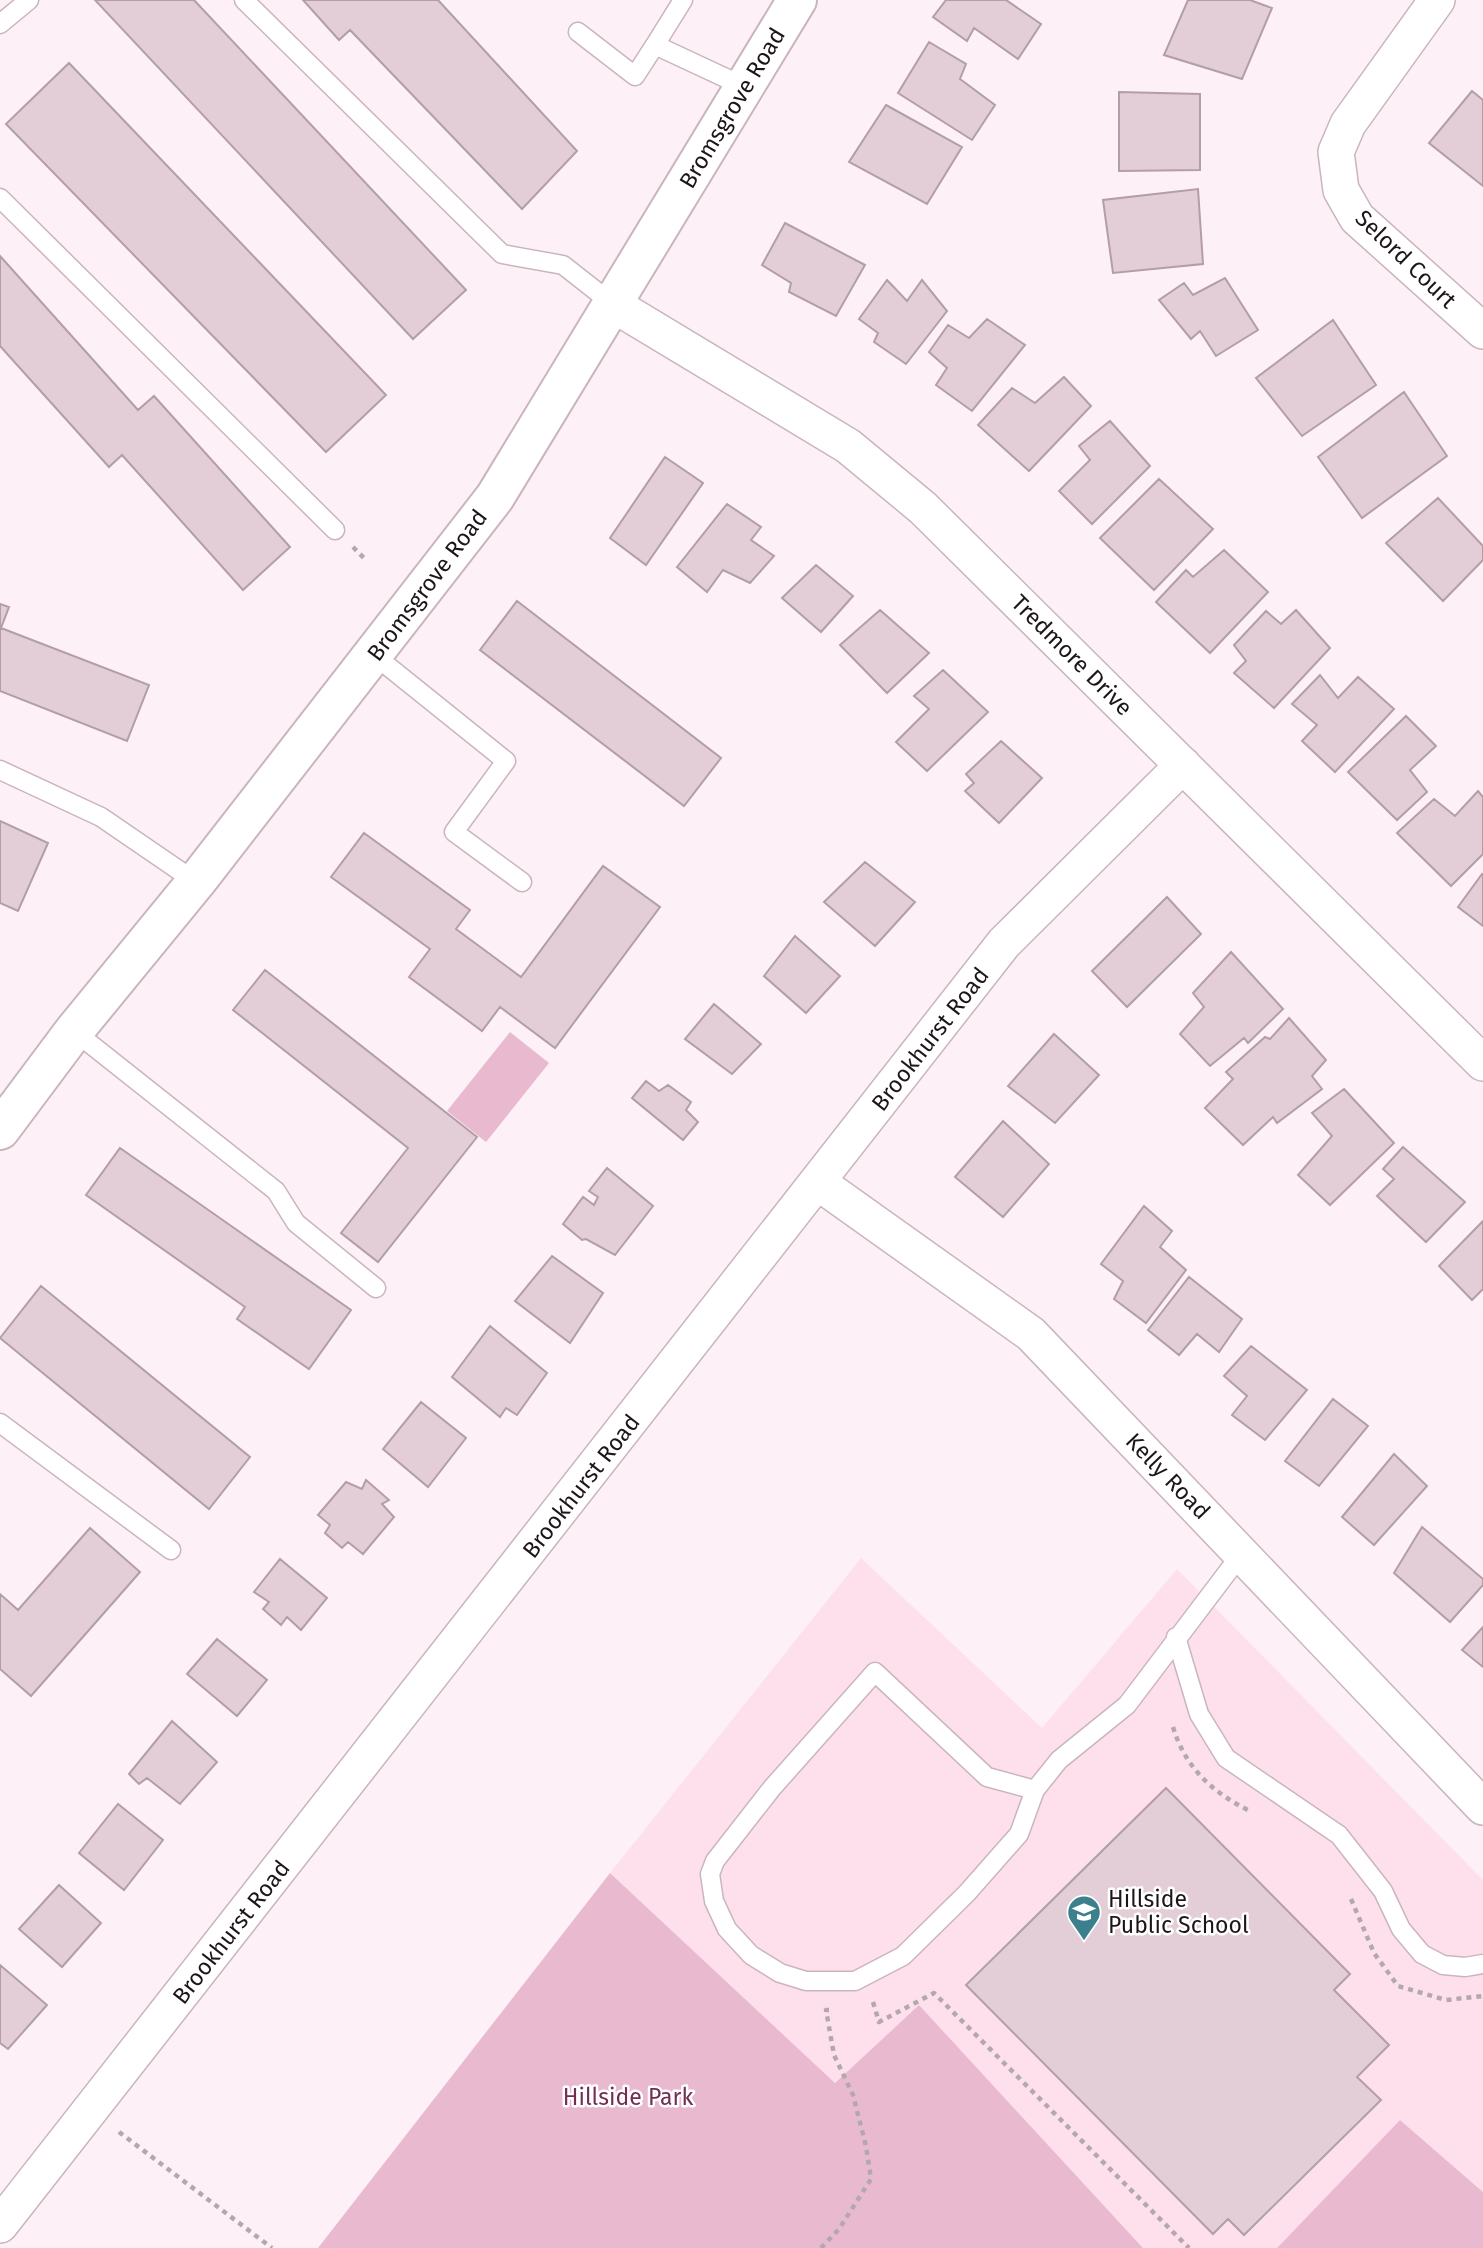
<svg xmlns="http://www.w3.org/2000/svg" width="1483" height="2248" viewBox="0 0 1483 2248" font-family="'Fira Sans',sans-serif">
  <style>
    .built { fill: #fee0ed }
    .green { fill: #e9bacf }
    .building { fill: #e3ced7; stroke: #b39ea7; stroke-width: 2 }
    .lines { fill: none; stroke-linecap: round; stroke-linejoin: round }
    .lane-casing { stroke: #cab5be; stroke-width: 21 }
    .street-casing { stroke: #cab5be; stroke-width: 38 }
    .secondary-casing { stroke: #cab5be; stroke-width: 42 }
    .path { stroke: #b3a8ad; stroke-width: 4.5; stroke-dasharray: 5 5; stroke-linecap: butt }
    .lane { stroke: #fff; stroke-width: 18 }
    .street { stroke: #fff; stroke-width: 35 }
    .secondary { stroke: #fff; stroke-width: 38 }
    .labels { text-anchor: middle; stroke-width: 5; stroke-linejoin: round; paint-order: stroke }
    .street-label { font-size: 23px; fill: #1d1619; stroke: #fff }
    .poi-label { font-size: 23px; fill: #1d1619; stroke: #fff; text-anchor: start }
    .park-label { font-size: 23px; fill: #742c53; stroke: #fff }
  </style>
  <rect width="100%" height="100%" fill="#fdf0f6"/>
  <path class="built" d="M 861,1558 L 1042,1728 L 1177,1569 L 1483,1880 L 1483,2192 L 1400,2120 L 1277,2248 L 1143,2248 L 919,2005 L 835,2083 L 610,1873 Z"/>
  <path class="green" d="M 510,1032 L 549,1063 L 486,1142 L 447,1111 Z
    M 610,1873 L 835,2083 L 919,2005 L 1143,2248 L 318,2248 Z
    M 1400,2120 L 1483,2192 L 1483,2248 L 1277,2248 Z"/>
  <path class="building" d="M 95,0 L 194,0 L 466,290 L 413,339 Z
    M 303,0 L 438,0 L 577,151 L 522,209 L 350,30 L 339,40 Z
    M 946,0 L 1006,0 L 1041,24 L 1018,59 L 974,28 L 967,41 L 933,17 Z
    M 1188,0 L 1250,0 L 1272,8 L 1242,79 L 1164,55 Z
    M 929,42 L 966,64 L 960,79 L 995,105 L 972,140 L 898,93 Z
    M 69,63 L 386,395 L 326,452 L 6,124 Z
    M 1472,91 L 1483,100 L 1483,186 L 1429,143 Z
    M 1119,92 L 1200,94 L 1200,170 L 1119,171 Z
    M 886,105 L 962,147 L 927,204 L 849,162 Z
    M 1198,189 L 1203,264 L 1113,273 L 1103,200 Z
    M 785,223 L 865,265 L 836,316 L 789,292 L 791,283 L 762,265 Z
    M 0,256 L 138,410 L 154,396 L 290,547 L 243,590 L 122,455 L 109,467 L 0,346 Z
    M 1225,278 L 1258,330 L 1216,356 L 1200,331 L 1191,339 L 1159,300 L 1184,283 L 1193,295 Z
    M 887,280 L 907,301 L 922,280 L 947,311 L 906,364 L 874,342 L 878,333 L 859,319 Z
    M 987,319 L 1025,345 L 972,411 L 936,385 L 947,368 L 929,352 L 948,325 L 969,338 Z
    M 1333,320 L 1376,385 L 1302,436 L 1256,378 Z
    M 1064,377 L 1091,406 L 1029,471 L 978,425 L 1012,388 L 1035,403 Z
    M 1404,392 L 1447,456 L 1362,518 L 1318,457 Z
    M 1110,421 L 1150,466 L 1092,524 L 1059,491 L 1090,460 L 1079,446 Z
    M 665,457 L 703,483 L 646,565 L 610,538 Z
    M 1159,479 L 1213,529 L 1154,590 L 1100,538 Z
    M 1438,498 L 1483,546 L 1483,560 L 1443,601 L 1386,543 Z
    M 727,504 L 761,527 L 751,540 L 774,556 L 750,583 L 723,570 L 707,592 L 677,567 Z
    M 1224,550 L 1268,592 L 1210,653 L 1156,602 L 1186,570 L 1193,577 Z
    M 816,565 L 853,596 L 821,632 L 782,598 Z
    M 517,601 L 721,758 L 684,806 L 480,650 Z
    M 0,604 L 9,607 L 1,628 L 149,685 L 127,741 L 0,691 Z
    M 880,610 L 929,653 L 887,693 L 840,645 Z
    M 1296,610 L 1330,648 L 1274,708 L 1234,673 L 1246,661 L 1234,645 L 1266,611 L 1281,624 Z
    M 943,670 L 988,712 L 927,771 L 896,742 L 929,709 L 914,696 Z
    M 1320,675 L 1338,698 L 1358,677 L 1394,709 L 1335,772 L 1302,741 L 1317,725 L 1292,704 Z
    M 1406,716 L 1436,746 L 1410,770 L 1427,792 L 1397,820 L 1348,772 Z
    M 1001,741 L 1042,778 L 999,823 L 965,791 L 974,783 L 966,774 Z
    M 1478,791 L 1483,797 L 1483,854 L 1451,886 L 1397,833 L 1434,799 L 1455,816 Z
    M 0,821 L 48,843 L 18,911 L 0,903 Z
    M 364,833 L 470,910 L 456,929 L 521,977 L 603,866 L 660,907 L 555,1048 L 500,1007 L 482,1031 L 409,977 L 430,949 L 331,877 Z
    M 865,862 L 915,902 L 875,946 L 824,902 Z
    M 1482,874 L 1483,875 L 1483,926 L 1458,907 Z
    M 1167,897 L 1201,934 L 1127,1007 L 1092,971 Z
    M 795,936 L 840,976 L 806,1013 L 764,976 Z
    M 1231,952 L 1283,1009 L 1248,1043 L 1244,1038 L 1210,1066 L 1180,1034 L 1204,1007 L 1193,993 Z
    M 265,970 L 477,1137 L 378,1262 L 341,1233 L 408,1148 L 233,1010 Z
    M 714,1004 L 761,1044 L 732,1074 L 685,1039 Z
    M 1289,1018 L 1326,1060 L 1312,1076 L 1322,1089 L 1277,1123 L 1273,1117 L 1243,1145 L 1205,1108 L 1233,1079 L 1226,1072 L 1265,1037 L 1270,1039 Z
    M 1054,1034 L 1099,1075 L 1055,1123 L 1008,1086 Z
    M 646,1081 L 659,1091 L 668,1085 L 691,1102 L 686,1110 L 698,1122 L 683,1140 L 632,1098 Z
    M 1344,1089 L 1394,1143 L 1330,1205 L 1298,1175 L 1332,1136 L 1312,1113 Z
    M 1003,1121 L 1049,1164 L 1003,1217 L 955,1177 Z
    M 1403,1147 L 1465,1202 L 1426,1242 L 1377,1196 L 1394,1179 L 1383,1169 Z
    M 120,1148 L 351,1310 L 309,1369 L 237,1319 L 245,1307 L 86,1195 Z
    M 607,1168 L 653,1206 L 615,1255 L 586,1239 L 582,1240 L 563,1224 L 583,1197 L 594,1205 L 598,1197 L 589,1191 Z
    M 1144,1206 L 1172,1231 L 1160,1247 L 1186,1270 L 1146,1323 L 1114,1299 L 1123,1281 L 1101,1264 Z
    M 1483,1221 L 1483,1289 L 1472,1300 L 1439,1266 Z
    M 552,1256 L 603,1293 L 570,1343 L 515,1301 Z
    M 1189,1277 L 1242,1319 L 1219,1352 L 1197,1334 L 1179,1355 L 1148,1330 Z
    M 41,1286 L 250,1457 L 209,1509 L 0,1338 Z
    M 490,1326 L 547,1373 L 517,1415 L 506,1408 L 500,1417 L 452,1377 Z
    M 1251,1346 L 1307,1390 L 1265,1440 L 1232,1415 L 1247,1396 L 1224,1376 Z
    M 1333,1399 L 1368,1426 L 1319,1486 L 1285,1461 Z
    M 421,1402 L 466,1438 L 428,1487 L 383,1449 Z
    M 1394,1454 L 1427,1486 L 1374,1545 L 1342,1517 Z
    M 366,1480 L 389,1500 L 382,1504 L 394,1517 L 363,1554 L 348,1542 L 342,1548 L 325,1533 L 330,1525 L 318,1515 L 346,1482 L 362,1489 Z
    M 1422,1527 L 1483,1579 L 1483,1585 L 1450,1622 L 1394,1573 Z
    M 90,1528 L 140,1572 L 31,1696 L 0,1669 L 0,1594 L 18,1610 Z
    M 280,1559 L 327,1598 L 301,1630 L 287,1617 L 281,1625 L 263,1609 L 269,1602 L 254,1592 Z
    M 1483,1627 L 1483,1667 L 1462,1650 Z
    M 217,1639 L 267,1680 L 237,1716 L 187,1674 Z
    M 172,1721 L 217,1762 L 180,1804 L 147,1778 L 139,1784 L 129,1774 Z
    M 1166,1788 L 1350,1974 L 1334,1990 L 1389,2045 L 1357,2077 L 1381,2100 L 1244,2235 L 1228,2219 L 1213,2234 L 966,1985 Z
    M 118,1804 L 163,1840 L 124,1890 L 79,1853 Z
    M 59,1885 L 101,1923 L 62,1967 L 19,1929 Z
    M 0,1965 L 47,2005 L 8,2049 L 0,2043 Z"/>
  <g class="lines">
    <g class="lane-casing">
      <path id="lane" d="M 244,0 L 502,254 L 563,265 L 614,305
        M 683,0 L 655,45 L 745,87
        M 0,24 L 29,0
        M 578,32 L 635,76 L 655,45
        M 0,198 L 335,530
        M 374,655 L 506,761 L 454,832 L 522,882
        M 0,770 L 101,817 L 196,882
        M 74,1031 L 276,1191 L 296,1223 L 376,1288
        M 0,1423 L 171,1550
        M 1176,1637 L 1199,1714 L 1226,1758 L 1339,1835 L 1383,1891 L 1401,1929 L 1422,1954 L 1443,1965 L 1465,1967 L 1483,1964
        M 1035,1790 L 987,1777 L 875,1672 L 772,1788 L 715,1861 L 710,1874 L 714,1901 L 727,1929 L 751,1955 L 780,1973 L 806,1981 L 855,1981 L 903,1956 L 967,1893 L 1019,1834 L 1035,1790 L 1059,1760 L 1127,1705 L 1242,1553"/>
    </g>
    <g class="street-casing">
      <path id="street" d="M 1437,0 L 1348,124 L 1336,152 L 1341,190 L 1357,218 L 1483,331
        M 614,305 L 848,446 L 923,508 L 1483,1063
        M 819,1183 L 1031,1334 L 1483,1807
        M 0,2225 L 1004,943 L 1183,765"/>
    </g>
    <g class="secondary-casing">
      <path id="secondary" d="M 0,1130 L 74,1031 L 196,882 L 495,497 L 797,0"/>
    </g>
    <path class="path" d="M 353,547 L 367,561
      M 1173,1727 C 1185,1768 1214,1794 1252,1812
      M 1351,1899 L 1374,1953 L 1398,1986 L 1446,2000 L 1483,1996
      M 873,2002 L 879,2022 L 934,1993 L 1189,2248
      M 119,2132 L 272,2248
      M 821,2248 L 839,2229 L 871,2179 L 866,2146 L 853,2095 L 834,2055 L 826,2010 L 829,2010"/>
    <use href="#lane" class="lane"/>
    <use href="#street" class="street"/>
    <use href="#secondary" class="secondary"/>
  </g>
  <defs>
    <g id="school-pin" transform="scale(1.75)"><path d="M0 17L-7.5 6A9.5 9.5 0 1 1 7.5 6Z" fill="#3c808e" stroke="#fff"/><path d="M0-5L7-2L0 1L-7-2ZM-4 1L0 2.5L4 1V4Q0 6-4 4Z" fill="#fff"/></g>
  </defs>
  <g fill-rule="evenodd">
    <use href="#school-pin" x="1084" y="1912"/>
  </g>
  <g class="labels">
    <g class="street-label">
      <text transform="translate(732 108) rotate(-59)" y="8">Bromsgrove Road</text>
      <text transform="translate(1406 259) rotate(44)" y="8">Selord Court</text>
      <text transform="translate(427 585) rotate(-53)" y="8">Bromsgrove Road</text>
      <text transform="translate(1072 655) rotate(45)" y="8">Tredmore Drive</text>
      <text transform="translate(930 1039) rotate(-52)" y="8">Brookhurst Road</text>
      <text transform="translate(1168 1476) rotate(46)" y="8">Kelly Road</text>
      <text transform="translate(581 1486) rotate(-52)" y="8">Brookhurst Road</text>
      <text transform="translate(231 1932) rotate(-52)" y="8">Brookhurst Road</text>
    </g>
    <g class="poi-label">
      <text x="1108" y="1907">Hillside<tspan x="1108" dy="26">Public School</tspan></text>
    </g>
    <g class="park-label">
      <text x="628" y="2105">Hillside Park</text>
    </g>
  </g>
</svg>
